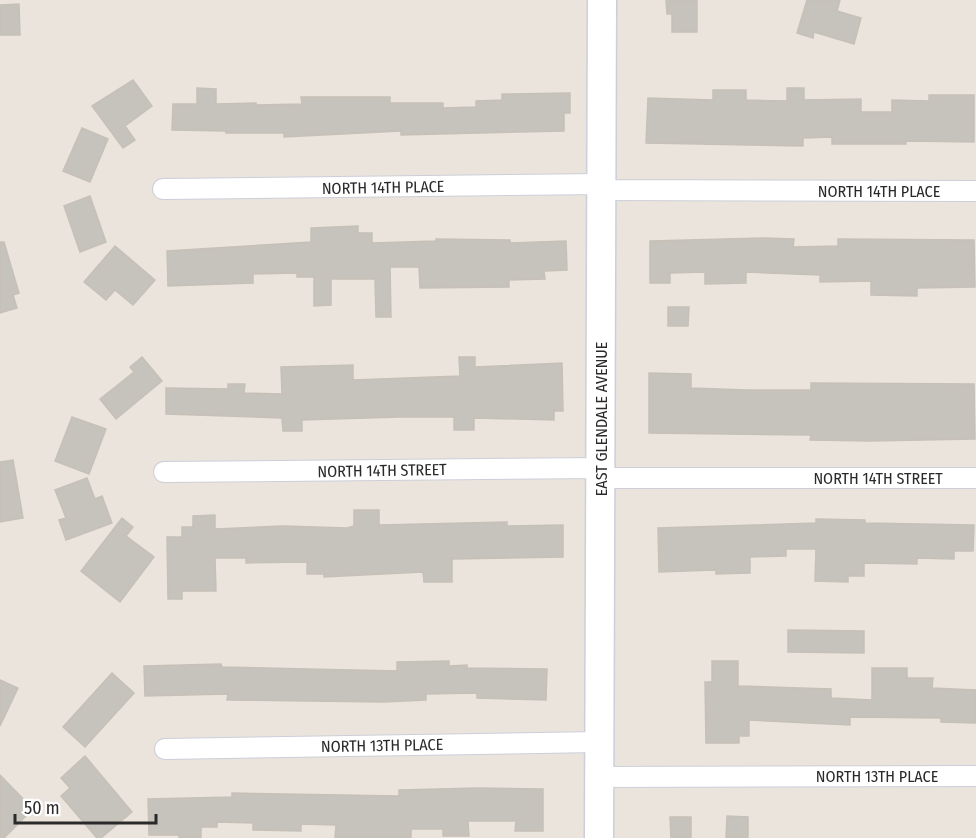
<svg xmlns="http://www.w3.org/2000/svg" width="976" height="838" viewBox="0 0 976 838" font-family="'Fira Sans Condensed',sans-serif">
  <style>
    .building { fill: #c6c2bc; stroke: #c6c0b7; stroke-width: 1.5 }
    .lines { fill: none; stroke-linecap: round; stroke-linejoin: round }
    .street-casing { stroke: #cccfda; stroke-width: 22 }
    .secondary-casing { stroke: #cccfda; stroke-width: 31 }
    .street { stroke: #fff; stroke-width: 20 }
    .secondary { stroke: #fff; stroke-width: 28 }
    .labels { text-anchor: middle; stroke-width: 4.5; stroke-linejoin: round; paint-order: stroke }
    .street-label { font-size: 16px; fill: #2a2a2a; stroke: #fff }
  </style>
  <rect width="100%" height="100%" fill="#eae4dd"/>
  <path class="building" d="M 666,0 L 697,0 L 697,32 L 672,32 L 672,14 L 667,14 Z
    M 807,0 L 840,0 L 837,11 L 861,18 L 854,44 L 814,32 L 813,38 L 797,33 Z
    M 19,4 L 20,35 L 0,35 L 0,5 Z
    M 133,80 L 152,106 L 125,126 L 135,140 L 123,148 L 92,106 Z
    M 197,88 L 216,89 L 216,104 L 256,103 L 256,105 L 302,104 L 301,97 L 390,97 L 390,103 L 443,103 L 443,108 L 476,107 L 476,101 L 502,100 L 502,94 L 570,93 L 570,113 L 564,113 L 564,131 L 401,135 L 401,131 L 284,137 L 284,133 L 226,133 L 226,131 L 172,130 L 173,104 L 197,104 Z
    M 787,88 L 804,88 L 804,100 L 861,99 L 861,112 L 892,112 L 892,100 L 929,101 L 929,95 L 974,95 L 974,142 L 906,141 L 906,144 L 832,144 L 832,137 L 803,138 L 803,146 L 646,143 L 648,98 L 713,100 L 713,90 L 746,90 L 746,100 L 787,101 Z
    M 82,128 L 108,139 L 90,182 L 63,171 Z
    M 90,196 L 106,242 L 80,252 L 64,206 Z
    M 358,226 L 358,233 L 372,233 L 372,243 L 436,241 L 436,239 L 510,240 L 510,243 L 566,241 L 567,270 L 544,271 L 545,279 L 509,280 L 509,287 L 420,288 L 419,267 L 390,267 L 391,317 L 376,317 L 375,279 L 331,279 L 331,305 L 314,306 L 314,277 L 297,277 L 297,273 L 253,274 L 253,283 L 168,286 L 167,251 L 311,242 L 311,228 Z
    M 765,238 L 794,239 L 793,247 L 838,246 L 838,239 L 974,240 L 975,287 L 917,288 L 917,296 L 871,295 L 871,281 L 820,282 L 820,275 L 746,272 L 746,283 L 705,284 L 705,272 L 670,273 L 670,283 L 650,283 L 650,241 Z
    M 0,242 L 4,242 L 19,293 L 13,295 L 17,308 L 0,313 Z
    M 115,246 L 155,280 L 133,305 L 115,290 L 106,300 L 84,282 Z
    M 668,307 L 689,307 L 688,326 L 668,326 Z
    M 142,357 L 162,381 L 116,419 L 100,399 L 134,372 L 130,367 Z
    M 459,357 L 475,357 L 475,367 L 562,363 L 563,411 L 554,411 L 554,420 L 474,418 L 474,430 L 454,430 L 454,417 L 399,417 L 302,420 L 302,431 L 283,431 L 282,418 L 166,414 L 166,388 L 228,389 L 228,384 L 245,384 L 244,393 L 282,394 L 281,367 L 353,365 L 353,380 L 460,376 Z
    M 649,373 L 691,374 L 691,388 L 748,390 L 811,390 L 811,383 L 974,384 L 975,439 L 870,441 L 810,440 L 811,435 L 649,433 Z
    M 72,417 L 106,429 L 89,474 L 55,461 Z
    M 13,460 L 23,518 L 0,522 L 0,462 Z
    M 87,478 L 95,499 L 102,496 L 112,523 L 66,540 L 59,520 L 66,518 L 55,490 Z
    M 354,510 L 379,510 L 379,525 L 507,522 L 507,526 L 563,525 L 563,557 L 452,559 L 452,582 L 424,582 L 423,572 L 324,577 L 324,574 L 307,574 L 307,562 L 246,563 L 246,558 L 215,558 L 216,591 L 182,591 L 182,599 L 168,599 L 167,537 L 182,537 L 182,527 L 193,527 L 193,516 L 215,515 L 215,529 L 283,526 L 347,528 L 354,526 Z
    M 122,518 L 133,527 L 126,536 L 154,557 L 120,602 L 81,571 Z
    M 816,519 L 865,520 L 865,523 L 974,525 L 973,551 L 954,551 L 954,559 L 917,558 L 917,564 L 864,563 L 864,576 L 848,576 L 848,582 L 815,581 L 816,549 L 786,549 L 786,556 L 750,557 L 750,573 L 716,574 L 716,570 L 659,572 L 658,528 L 816,523 Z
    M 788,630 L 864,631 L 864,653 L 788,652 Z
    M 449,661 L 449,666 L 467,665 L 467,668 L 547,669 L 546,700 L 477,698 L 477,693 L 426,694 L 426,700 L 383,702 L 227,700 L 228,694 L 145,696 L 144,666 L 221,664 L 222,667 L 397,671 L 397,662 Z
    M 712,661 L 738,661 L 738,686 L 831,689 L 831,698 L 872,700 L 872,668 L 907,668 L 907,678 L 933,678 L 932,688 L 976,690 L 976,723 L 941,722 L 941,718 L 850,717 L 850,725 L 749,720 L 749,736 L 739,736 L 739,743 L 706,743 L 705,682 L 712,682 Z
    M 112,673 L 134,693 L 85,747 L 63,727 Z
    M 0,680 L 18,688 L 0,726 Z
    M 85,756 L 132,812 L 101,838 L 97,838 L 61,796 L 70,788 L 61,778 Z
    M 0,775 L 33,809 L 4,838 L 0,838 Z
    M 478,788 L 543,789 L 543,831 L 515,831 L 516,821 L 468,821 L 469,836 L 443,836 L 443,829 L 411,829 L 411,838 L 335,838 L 336,825 L 301,824 L 301,831 L 253,830 L 253,823 L 217,822 L 217,827 L 201,827 L 201,838 L 179,838 L 179,835 L 149,835 L 148,799 L 232,797 L 232,793 L 399,796 L 399,790 Z
    M 727,816 L 748,817 L 748,838 L 726,838 Z
    M 670,817 L 691,817 L 691,838 L 671,838 Z"/>
  <g class="lines">
    <g class="street-casing">
      <path id="street" d="M 163,189 L 602,184
        M 602,190 L 976,191
        M 164,472 L 601,468
        M 601,478 L 976,478
        M 165,749 L 599,742
        M 599,777 L 976,776"/>
    </g>
    <g class="secondary-casing">
      <path id="secondary" d="M 599,838 L 602,0"/>
    </g>
    <use href="#street" class="street"/>
    <use href="#secondary" class="secondary"/>
  </g>
  <g class="labels">
    <g class="street-label">
      <text transform="translate(383 187) rotate(-1)" y="6">NORTH 14TH PLACE</text>
      <text x="879" y="197">NORTH 14TH PLACE</text>
      <text transform="translate(601 419) rotate(-90)" y="6">EAST GLENDALE AVENUE</text>
      <text transform="translate(382 470) rotate(-1)" y="6">NORTH 14TH STREET</text>
      <text x="878" y="484">NORTH 14TH STREET</text>
      <text transform="translate(382 745) rotate(-1)" y="6">NORTH 13TH PLACE</text>
      <text x="877" y="782">NORTH 13TH PLACE</text>
    </g>
  </g>
  <path d="M15 814v9h141v-9" fill="none" stroke="#2a2a2a" stroke-width="3"/>
  <text x="24" y="814" font-size="18" fill="#2a2a2a" stroke="#ffffff" stroke-width="4.5" paint-order="stroke">50 m</text>
</svg>
